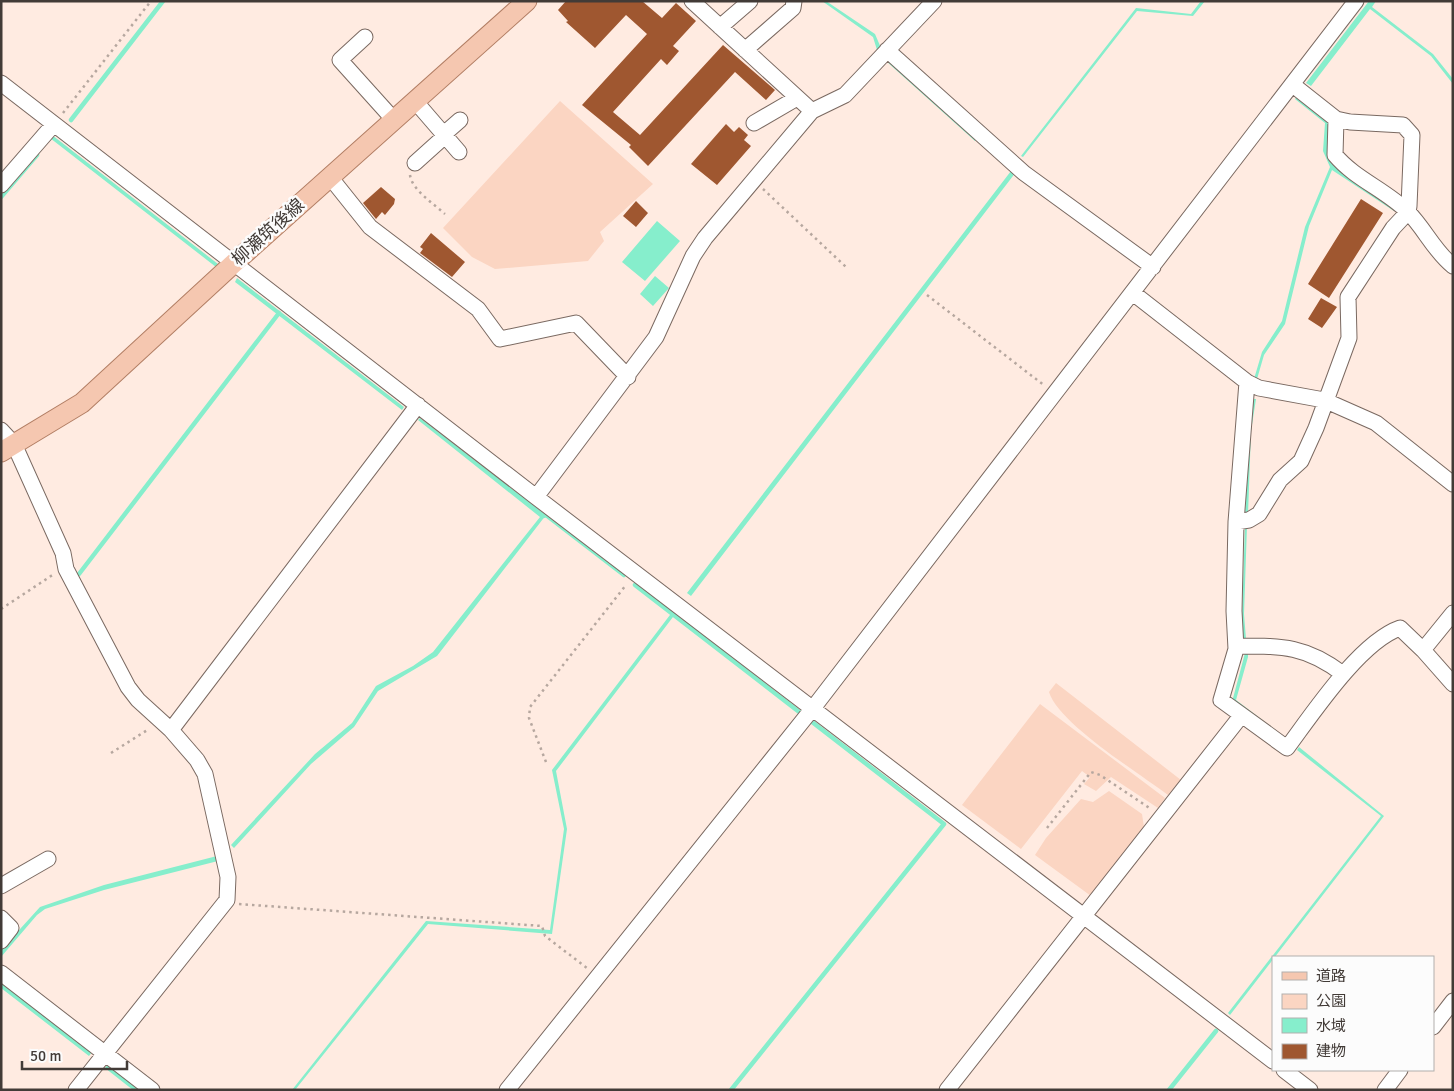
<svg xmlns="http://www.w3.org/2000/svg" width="1454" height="1091" viewBox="0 0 1454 1091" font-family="Signika,'Noto Sans JP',sans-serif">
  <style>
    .green { fill: #fbd5c2 }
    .water { fill: #86eecc }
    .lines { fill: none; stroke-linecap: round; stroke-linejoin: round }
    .stream { stroke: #86eecc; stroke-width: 4.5 }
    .building { fill: #9f5730 }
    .minor-casing { stroke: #7a6961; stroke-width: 17 }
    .major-casing { stroke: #b27e64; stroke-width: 21 }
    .path { stroke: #b6a79f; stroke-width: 2.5; stroke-dasharray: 2.5 4; stroke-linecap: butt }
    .minor { stroke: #fff; stroke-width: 15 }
    .major { stroke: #f5c7b0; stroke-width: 19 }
    .labels { text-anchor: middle; stroke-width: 5; stroke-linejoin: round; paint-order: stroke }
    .street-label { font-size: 18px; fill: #423b37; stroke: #fcfcfc }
  </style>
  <rect width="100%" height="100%" fill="#ffebe1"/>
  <path class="green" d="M 560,101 L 653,184 L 600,232 L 604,241 L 588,261 L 495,269 L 472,257 L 443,228 Z
    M 1056,683 L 1181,780 L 1168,795 C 1139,773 1059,724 1049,692 Z
    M 1040,704 L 1165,798 L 1158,808 L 1111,777 L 1096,791 L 1084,784 L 1090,777 L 1082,771 L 1021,849 L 962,805 Z
    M 1109,791 L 1142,814 L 1144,827 L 1091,896 L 1035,855 L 1046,838 L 1081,799 L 1093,802 Z"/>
  <path class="water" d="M 822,1 L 826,1 L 875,34 L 881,48 L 877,50 L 873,37 Z
    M 1201,1 L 1205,1 L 1193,16 L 1137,11 L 1023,157 L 1021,156 L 1136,8 L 1191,14 Z
    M 1369,1 L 1376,1 L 1372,7 L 1433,54 L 1453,79 L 1453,84 L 1431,56 L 1370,9 L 1311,86 L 1306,83 Z
    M 888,59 L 978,137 L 975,141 L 886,61 Z
    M 1298,95 L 1330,121 L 1328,152 L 1397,207 L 1394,211 L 1332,170 L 1309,226 L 1285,324 L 1264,355 L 1257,379 L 1254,379 L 1262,352 L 1282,321 L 1305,227 L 1330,167 L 1323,151 L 1325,123 L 1295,99 Z
    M 52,135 L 218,264 L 216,267 L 50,138 Z
    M 983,142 L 1016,172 L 691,596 L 687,593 L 1011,171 L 981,144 Z
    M 657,221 L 680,241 L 645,281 L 622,262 Z
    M 655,276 L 669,288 L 653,306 L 640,294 Z
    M 237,278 L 404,407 L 402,410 L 235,282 Z
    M 1253,399 L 1256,399 L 1251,431 L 1248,515 L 1245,515 L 1249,431 Z
    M 420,418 L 546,515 L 437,656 L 378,691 L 354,727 L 311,764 L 234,848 L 231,845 L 315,754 L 352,723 L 376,686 L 413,666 L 433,652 L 540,517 L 418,420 Z
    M 1245,526 L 1247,526 L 1244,614 L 1246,639 L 1243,639 L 1242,615 Z
    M 673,611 L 676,613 L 556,771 L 567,829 L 552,934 L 428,924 L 295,1090 L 292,1090 L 426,921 L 550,930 L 564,829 L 552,770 Z
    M 1245,653 L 1248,653 L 1248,657 L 1236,700 L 1285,737 L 1283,740 L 1232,702 Z
    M 1299,747 L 1384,816 L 1230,1015 L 1228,1013 L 1381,816 L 1297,750 Z
    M 217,856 L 218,861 L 104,890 L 45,909 L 37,915 L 1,957 L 1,950 L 40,907 L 104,885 Z
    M 1,980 L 92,1052 L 89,1056 L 1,988 Z
    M 108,1064 L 141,1090 L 133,1090 L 105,1068 Z"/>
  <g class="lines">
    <path class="stream" d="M 71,120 L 163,1
      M 1,197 L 37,155
      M 543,516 L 546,515 L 624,575
      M 79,574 L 279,313
      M 635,585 L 944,824 L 731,1090
      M 1169,1090 L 1216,1031"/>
  </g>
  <path class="building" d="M 566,1 L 642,1 L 662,18 L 676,3 L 696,21 L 673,46 L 679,51 L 667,65 L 661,59 L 613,112 L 640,135 L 723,45 L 775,90 L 766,100 L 735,72 L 648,166 L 629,147 L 631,145 L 582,105 L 647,34 L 626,15 L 595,48 L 566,22 L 568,21 L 558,10 Z
    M 726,124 L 734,132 L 739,127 L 748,135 L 744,140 L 751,146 L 717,185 L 691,164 Z
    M 381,187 L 395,199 L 394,204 L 385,215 L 382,212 L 376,219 L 363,203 Z
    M 1361,199 L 1383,213 L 1329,298 L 1308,284 Z
    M 636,201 L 648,213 L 636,227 L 623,216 Z
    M 431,233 L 465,262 L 452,277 L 420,253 L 423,249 L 420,247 Z
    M 1321,298 L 1337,307 L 1322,328 L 1308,319 Z"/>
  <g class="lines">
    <g class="minor-casing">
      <path id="minor" d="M 692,1 L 812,111
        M 720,27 L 750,1
        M 365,37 L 340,60 L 394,120
        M 745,50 L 793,8 L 794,1
        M 887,50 L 1024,173 L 1153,267
        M 1,83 L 536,497 L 1273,1061
        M 415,101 L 459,152
        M 1336,119 L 1335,155 C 1355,179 1386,190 1408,212 C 1425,229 1434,251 1453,266
        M 754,123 L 797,98
        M 444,134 L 460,120
        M 415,163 L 445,136
        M 330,177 L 370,227 L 478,309 L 500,339 L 576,323 L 628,377
        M 1,185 L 54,124
        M 1133,293 L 1247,382 L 1236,522 L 1234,611 L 1236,649 L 1221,700 L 1287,748 C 1313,713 1360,642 1400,628 L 1423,650 L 1453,684
        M 1247,382 L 1259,388 L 1324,400 L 1376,423 L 1453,484
        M 1,430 L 14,444 L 63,553 L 66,569 L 128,687 L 138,700 L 171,730
        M 536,497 L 656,337 L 693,256 L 705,238 L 812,111 L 845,95 L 934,1
        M 1236,522 L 1249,520 L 1259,514 L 1280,480 L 1301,461 L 1316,428 L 1349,338 L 1348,297 L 1393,228 L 1408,212 L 1409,206 L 1412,135 L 1403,125 L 1350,122 L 1336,119 L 1293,85
        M 1236,646 C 1281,646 1305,645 1343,674
        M 1423,650 L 1453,613
        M 1,886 L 48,859
        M 1,918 L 11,928 L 1,941
        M 1,973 L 152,1090
        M 1433,1027 L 1453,1001
        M 1284,1070 L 1310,1090
        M 76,1090 L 227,900 L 228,877 L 205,774 L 197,760 L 171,730 L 418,405
        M 507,1090 L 817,703 L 1356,1
        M 947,1090 L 1241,716
        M 1385,1090 L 1400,1070"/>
    </g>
    <g class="major-casing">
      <path id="major" d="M 1,452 L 82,403 L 234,263 L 527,1"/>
    </g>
    <path class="path" d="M 63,113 L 151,1
      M 410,175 C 412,190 434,204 445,214
      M 763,189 L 846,267
      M 927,295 L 1045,386
      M 1,609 L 54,574
      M 111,753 L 149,729
      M 546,762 L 529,718 L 530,707 L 626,585
      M 1047,828 L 1091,772 L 1100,775 L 1151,809
      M 239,904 L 542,926 L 545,936 L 587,968"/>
    <use href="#minor" class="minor"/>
    <use href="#major" class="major"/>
  </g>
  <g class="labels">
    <g class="street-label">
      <text transform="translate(268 232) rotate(-42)" y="6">柳瀬筑後線</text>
    </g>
  </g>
  <rect width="1454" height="1091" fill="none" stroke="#423b37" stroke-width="5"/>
  <rect x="1272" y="956" width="162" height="115" fill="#fcfcfc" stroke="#b2afad"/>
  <rect x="1282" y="972" width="25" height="8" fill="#f5c7b0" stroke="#b2afad"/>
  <text x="1316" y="981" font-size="15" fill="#423b37">道路</text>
  <rect x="1282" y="994" width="25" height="15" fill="#fbd5c2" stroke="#b2afad"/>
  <text x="1316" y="1006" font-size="15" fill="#423b37">公園</text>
  <rect x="1282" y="1018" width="25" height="15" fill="#86eecc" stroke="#b2afad"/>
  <text x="1316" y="1031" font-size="15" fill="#423b37">水域</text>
  <rect x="1282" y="1044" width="25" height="15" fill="#9f5730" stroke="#b2afad"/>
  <text x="1316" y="1056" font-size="15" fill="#423b37">建物</text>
  <path d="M22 1061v8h105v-8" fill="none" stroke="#423b37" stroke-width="2.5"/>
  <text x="30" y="1061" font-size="15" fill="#423b37" stroke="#fcfcfc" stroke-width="4" paint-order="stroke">50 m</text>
</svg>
